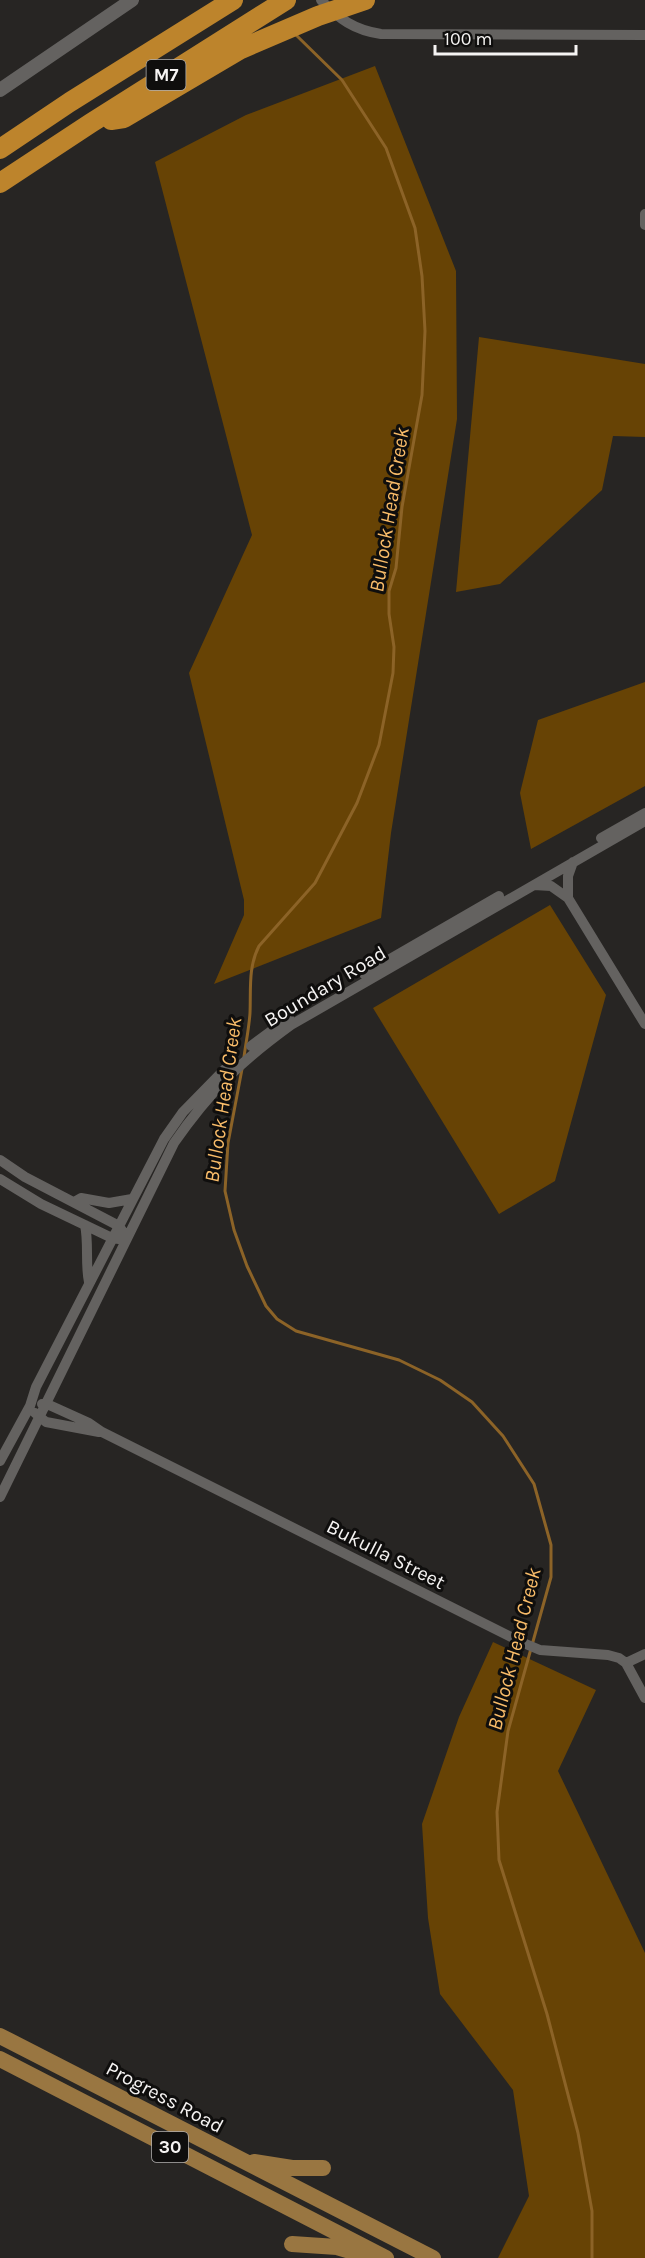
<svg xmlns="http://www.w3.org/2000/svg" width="645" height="2258" viewBox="0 0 645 2258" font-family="Karla,sans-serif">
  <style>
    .green { fill: #674305 }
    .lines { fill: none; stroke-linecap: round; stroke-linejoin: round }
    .stream { stroke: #8c6327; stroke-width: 3 }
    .minor { stroke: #646260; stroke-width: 10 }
    .tertiary { stroke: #646260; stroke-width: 14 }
    .primary { stroke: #997641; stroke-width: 16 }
    .motorway { stroke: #bd842c; stroke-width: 20 }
    .labels { text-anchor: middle; stroke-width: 6; stroke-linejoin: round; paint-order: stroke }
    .shield { fill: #0f0e0d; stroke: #b1afae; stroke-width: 1.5 }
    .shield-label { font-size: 18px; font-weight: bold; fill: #f6f4f3 }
    .street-label { font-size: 20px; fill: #f6f4f3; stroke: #0f0e0d }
    .water-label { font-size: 21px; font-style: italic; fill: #f9bc69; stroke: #0f0e0d }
  </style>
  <rect width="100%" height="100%" fill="#272523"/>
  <path class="green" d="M 375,66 L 456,271 L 457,419 L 391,833 L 381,918 L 214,984 L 244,915 L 244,900 L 189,673 L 252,535 L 155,162 L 246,115 Z
    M 479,337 L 645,364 L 645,437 L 613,436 L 602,490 L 500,584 L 456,592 Z
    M 645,682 L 645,786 L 531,849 L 520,793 L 538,720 Z
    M 550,905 L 606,995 L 555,1181 L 499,1214 L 373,1008 Z
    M 493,1642 L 596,1690 L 558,1771 L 645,1953 L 645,2258 L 498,2258 L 529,2196 L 513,2090 L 440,1994 L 428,1918 L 422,1824 L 459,1717 Z"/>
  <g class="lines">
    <path class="stream" d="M 244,1057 C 246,1042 249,1028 250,1013 C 251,990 248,967 259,946 L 315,883 L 357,803 L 379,745 L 393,673 L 394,647 L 389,614 L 389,591 L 396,568 L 402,507 L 422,395 L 425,331 L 422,276 L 415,228 L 386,148 L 342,80 L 295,34
      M 242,1069 L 228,1143 L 225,1191 L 234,1230 L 247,1266 L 266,1306 L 277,1319 L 296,1331 L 399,1360 L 440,1380 L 472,1402 L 503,1436 L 534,1484 L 551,1545 L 551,1577 L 508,1731 L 497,1812 L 499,1860 L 547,2014 L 578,2133 L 592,2211 L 592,2258"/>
    <path class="minor" d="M 321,0 C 339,19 354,30 381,34 L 645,35
      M 645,214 L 645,225
      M 601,838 L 645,813
      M 534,885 L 551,886 L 568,898 L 645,1024
      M 568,898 L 568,876 L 573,862
      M 364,974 L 499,896
      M 251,1046 L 289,1018
      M 0,1160 L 25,1177 L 119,1226 L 123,1232
      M 0,1179 L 41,1204 L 112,1238 L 119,1239
      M 74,1202 L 81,1198 L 109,1203 L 132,1199
      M 85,1225 C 89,1244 85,1263 89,1282
      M 42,1404 L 47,1404 L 89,1423 L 102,1432 L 521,1642 L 540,1650 L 608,1655 L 619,1658 L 626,1663 L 645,1698
      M 35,1413 L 46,1422 L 99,1432
      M 0,1461 L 30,1406 L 36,1387 L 164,1139 L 183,1112 L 228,1066
      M 0,1497 L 174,1143 C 210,1091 240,1062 291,1025 L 645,821
      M 626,1663 L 645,1654"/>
    <path class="tertiary" d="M 0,90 L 132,0"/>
    <path class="primary" d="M 0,2036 L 433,2258
      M 0,2059 L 386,2258
      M 254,2162 L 292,2168 L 323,2168
      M 292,2244 L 337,2247 L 363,2255"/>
    <path class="motorway" d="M 111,120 L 124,118 L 241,49 L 318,16 L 365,0
      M 0,149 L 70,102 L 233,0
      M 0,183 L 91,123 L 286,0"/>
  </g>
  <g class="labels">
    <g class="shield">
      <rect x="146.5" y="60" width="39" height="30" rx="4.5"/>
      <rect x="152" y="2132" width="36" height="30" rx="4.5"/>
    </g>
    <g class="shield-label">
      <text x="166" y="81">M7</text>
      <text x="170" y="2153">30</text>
    </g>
    <g class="street-label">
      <text transform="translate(325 986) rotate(-31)" y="7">Boundary Road</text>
      <text transform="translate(386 1554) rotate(27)" y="7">Bukulla Street</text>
      <text transform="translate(165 2097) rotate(28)" y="7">Progress Road</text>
    </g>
    <g class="water-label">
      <text transform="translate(389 510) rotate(-81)" y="7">Bullock Head Creek</text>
      <text transform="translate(223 1100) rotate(-82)" y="7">Bullock Head Creek</text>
      <text transform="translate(514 1649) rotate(-76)" y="7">Bullock Head Creek</text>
    </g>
  </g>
  <path d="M435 45v9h141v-9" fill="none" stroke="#f6f4f3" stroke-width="3"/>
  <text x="444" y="45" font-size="18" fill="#f6f4f3" stroke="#0f0e0d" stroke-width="4.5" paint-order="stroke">100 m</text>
</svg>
